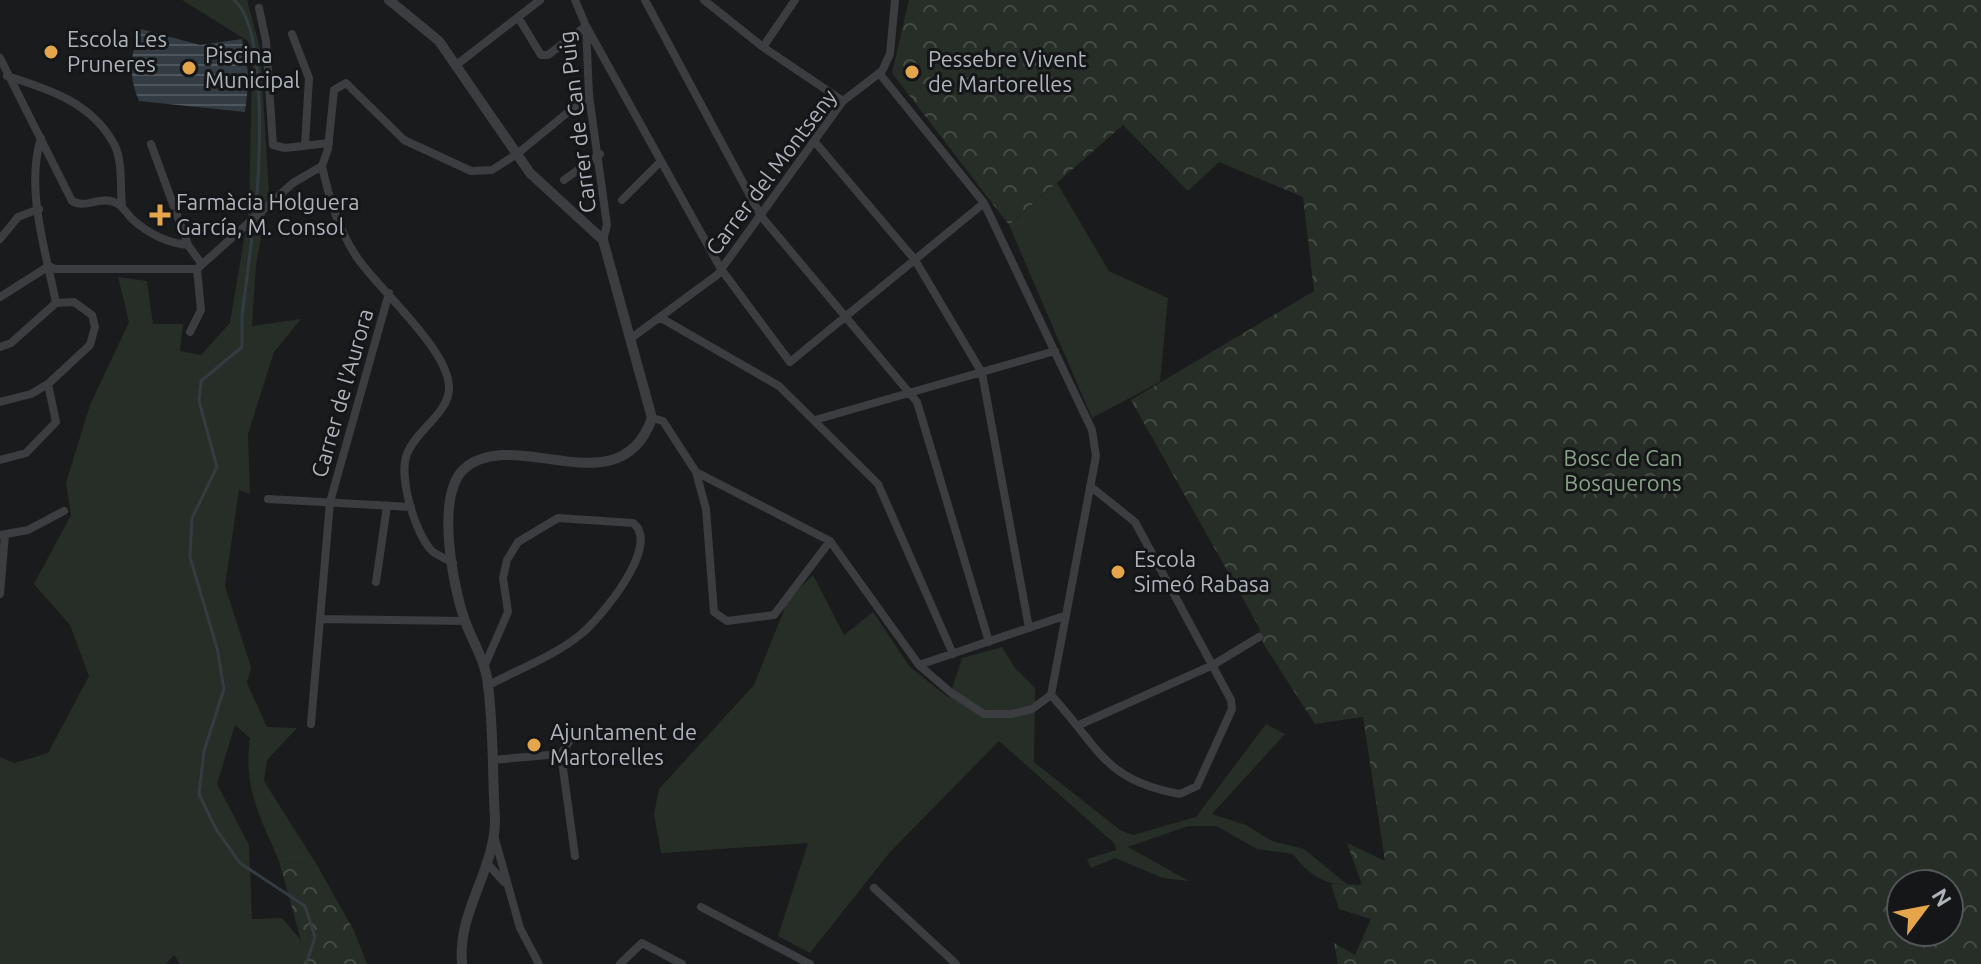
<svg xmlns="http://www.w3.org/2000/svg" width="1981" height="964" viewBox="0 0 1981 964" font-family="Ubuntu,sans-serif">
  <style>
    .grass { fill: #272e27 }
    .forest { fill: url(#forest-crowns); fill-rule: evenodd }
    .water { fill: url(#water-rules) }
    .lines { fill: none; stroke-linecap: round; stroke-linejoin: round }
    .stream { stroke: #333c42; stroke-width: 3 }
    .minor { stroke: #3c3d41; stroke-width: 8 }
    .tertiary { stroke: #3c3d41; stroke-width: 10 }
    .poi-dot { fill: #e4a54b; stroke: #151618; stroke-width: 3 }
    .labels { text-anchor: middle; stroke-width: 6; stroke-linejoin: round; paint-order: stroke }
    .poi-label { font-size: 22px; fill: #aeb3bb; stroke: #151618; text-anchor: start }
    .street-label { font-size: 22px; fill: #aeb3bb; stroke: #151618 }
    .park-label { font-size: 22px; fill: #87a487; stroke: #151618 }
  </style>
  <defs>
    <pattern id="forest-crowns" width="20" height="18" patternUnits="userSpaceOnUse" patternTransform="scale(2)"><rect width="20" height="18" fill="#272e27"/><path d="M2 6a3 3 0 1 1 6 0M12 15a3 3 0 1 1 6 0" fill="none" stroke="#444a44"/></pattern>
    <pattern id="water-rules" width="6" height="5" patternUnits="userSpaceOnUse" patternTransform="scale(2)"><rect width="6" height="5" fill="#333c42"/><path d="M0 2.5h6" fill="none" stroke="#4e565b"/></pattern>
  </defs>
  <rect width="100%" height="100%" fill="#1a1b1c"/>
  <path class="grass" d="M 182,0 L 247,0 L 260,48 L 269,193 L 256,265 L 252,326 L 301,319 L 274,352 L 248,434 L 250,494 L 239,490 L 225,586 L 251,667 L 247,683 L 267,727 L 297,728 L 267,760 L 264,781 L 317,865 L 279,861 C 260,817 243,787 250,738 L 235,725 L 217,784 L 249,845 L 252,919 L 282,918 L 301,940 L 293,964 L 180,964 L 174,955 L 166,964 L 0,964 L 0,757 L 15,763 L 48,753 L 89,676 L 70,625 L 34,584 L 71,515 L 66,483 L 90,405 L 129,322 L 118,277 L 147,281 L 153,324 L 183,324 L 180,351 L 201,355 L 230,323 L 249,210 L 252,66 L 248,41 Z
    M 1057,183 L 1109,271 L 1168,298 L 1160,382 L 1092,418 L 1009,225 Z
    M 813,575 L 844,635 L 873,612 L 910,667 L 949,698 L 962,658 L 1002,647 L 1015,668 L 1035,688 L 1034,762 L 1120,830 L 1133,835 L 1196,817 L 1266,724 L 1285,734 L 1212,814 L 1246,825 L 1272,841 L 1304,849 L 1348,885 C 1322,884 1308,874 1293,854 L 1257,849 L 1216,826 L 1188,826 L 1128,847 L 1189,881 L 1163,878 L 1115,858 L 1091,868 L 1087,859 L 1116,850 L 1115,844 L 999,741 L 890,852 L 810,953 L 778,936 L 808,843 L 661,853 L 654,814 L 659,789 L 754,685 L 788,600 Z"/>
  <path class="forest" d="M 909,0 L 1981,0 L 1981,964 L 1338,964 L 1334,943 L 1355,955 L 1371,919 L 1339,909 L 1331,884 L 1362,885 L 1347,843 L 1385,861 L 1363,717 L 1315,724 L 1259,637 L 1260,629 L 1131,400 L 1314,291 L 1303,197 L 1219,162 L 1188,191 L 1123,125 L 1009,225 L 892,73 ZM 1901,884 L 1949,884 L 1949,932 L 1901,932 Z
    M 279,861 L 317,865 L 354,931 L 367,964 L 293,964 L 301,940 Z"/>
  <path class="water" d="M 141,29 L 200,45 L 242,39 L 249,78 L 245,112 L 139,101 C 128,74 130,55 141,29 Z"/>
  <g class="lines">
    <path class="stream" d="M 234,0 C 268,27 260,172 255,215
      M 254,222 L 242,316 L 242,347 L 201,381 L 199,401 L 217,467 L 192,518 L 190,557 L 217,648 L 224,689 L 204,751 L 199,794 L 216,829 L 240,863 L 305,906 L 315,937 L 306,964"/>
    <path class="minor" d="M 575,0 L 586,26 L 589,95 L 607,225 L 603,240
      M 645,0 L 761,216 L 917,402 L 989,642
      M 704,0 L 763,47 L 843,101
      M 259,8 L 266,41 L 273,145 L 285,148 L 329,143
      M 518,17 L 541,55 L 548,55 L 586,26 L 721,269 L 790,362 L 984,203
      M 292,34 L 309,78 L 305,145
      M 763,47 L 795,0
      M 0,58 L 72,201 C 85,209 100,196 114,202 C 123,205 126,213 132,219 C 149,234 166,243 188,245
      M 455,66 L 540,0
      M 879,73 L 984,203 L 1092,430 L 1096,456 L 1051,695
      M 7,76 C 49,89 92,103 114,144 C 123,160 120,188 122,206
      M 41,138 C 25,189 46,252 56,303
      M 815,142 L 915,260 L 982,373 L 1029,628
      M 151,144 L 188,245 L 201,263
      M 322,166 C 329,198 338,228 356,256 C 377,288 451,351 449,389 C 448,414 416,430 407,454 C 398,476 415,534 432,551 C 438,556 447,559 453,563
      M 564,180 L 600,154
      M 622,200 L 661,161
      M 0,239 L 18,217 L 39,209
      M 197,269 L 293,183 L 322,166 L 328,149 L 334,90 L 346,83 L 404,140 L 471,171 L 492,170 L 517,154 L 589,95
      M 0,297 L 49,266 L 55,269 L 197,269
      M 661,318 L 779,386 L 878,484 L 953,654
      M 190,332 L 201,310 L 197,269
      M 630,339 L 717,275 L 843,101 L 882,71 L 890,54 L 895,0
      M 0,347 L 11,343 L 56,303
      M 0,402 L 31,394 L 48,384 L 90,345 L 95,327 L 92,315 L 74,302 L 56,303
      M 652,418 L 663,421 L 696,472 L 830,541 L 919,665 L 949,691 L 984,714 L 1012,714 L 1032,709 L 1051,695
      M 815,420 L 1055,351
      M 0,460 L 26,453 L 56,422 L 48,384
      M 696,472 L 706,509 L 714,612 L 727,621 L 774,615 L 830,541
      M 268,499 L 411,507
      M 0,535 L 28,530 L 64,511
      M 376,582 L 387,506
      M 0,594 L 5,535
      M 320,619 L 465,621
      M 919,665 L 1064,616
      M 484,667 L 508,612 L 503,578 L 507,560 L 518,542 L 558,518 L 633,523 C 662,545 600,619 580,635 C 554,656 517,670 487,686
      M 1051,695 C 1099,747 1104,781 1180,794 L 1197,786 L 1232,709 L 1231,700 L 1135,522 L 1090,486
      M 311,724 L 330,502 L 389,293
      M 1079,725 L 1213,665 L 1259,637
      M 492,760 L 561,754
      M 495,839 L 520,928 L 539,964
      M 575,856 L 561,754 L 576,731
      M 486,862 L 504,882
      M 874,888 L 956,964
      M 701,907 L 810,964
      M 620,964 L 642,943 L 682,964"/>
    <path class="tertiary" d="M 389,0 L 439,41 L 530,173 L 603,240 L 652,418 C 620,510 515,424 464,469 C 435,496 453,587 465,621 C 472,640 484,659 487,678 C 494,723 492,772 495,818 C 496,869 457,911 462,964"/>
  </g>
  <g class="poi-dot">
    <circle cx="51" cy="52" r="8"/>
    <circle cx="189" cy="68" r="8"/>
    <circle cx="912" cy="72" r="8"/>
    <path d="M156 203h8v8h8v8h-8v8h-8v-8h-8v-8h8z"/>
    <circle cx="1118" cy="572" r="8"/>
    <circle cx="534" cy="745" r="8"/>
  </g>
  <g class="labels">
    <g class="poi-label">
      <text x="67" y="47">Escola Les<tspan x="67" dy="25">Pruneres</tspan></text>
      <text x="205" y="63">Piscina<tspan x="205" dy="25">Municipal</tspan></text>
      <text x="928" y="67">Pessebre Vivent<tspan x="928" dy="25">de Martorelles</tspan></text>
      <text x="176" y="210">Farmàcia Holguera<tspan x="176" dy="25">García, M. Consol</tspan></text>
      <text x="1134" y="567">Escola<tspan x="1134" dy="25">Simeó Rabasa</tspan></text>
      <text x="550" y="740">Ajuntament de<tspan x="550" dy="25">Martorelles</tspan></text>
    </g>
    <g class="street-label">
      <text transform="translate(577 122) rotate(-97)" y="8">Carrer de Can Puig</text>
      <text transform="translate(771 172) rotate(-53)" y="8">Carrer del Montseny</text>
      <text transform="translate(342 393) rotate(-74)" y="8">Carrer de l'Aurora</text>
    </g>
    <g class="park-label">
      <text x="1623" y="466">Bosc de Can<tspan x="1623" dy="25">Bosquerons</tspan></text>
    </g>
  </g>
  <g transform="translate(1925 908) rotate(58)"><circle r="38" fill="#151618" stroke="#525559" stroke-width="2"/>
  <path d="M0-6L14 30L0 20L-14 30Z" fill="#e4a54b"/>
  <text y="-12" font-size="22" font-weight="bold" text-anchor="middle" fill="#aeb3bb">N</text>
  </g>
</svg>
